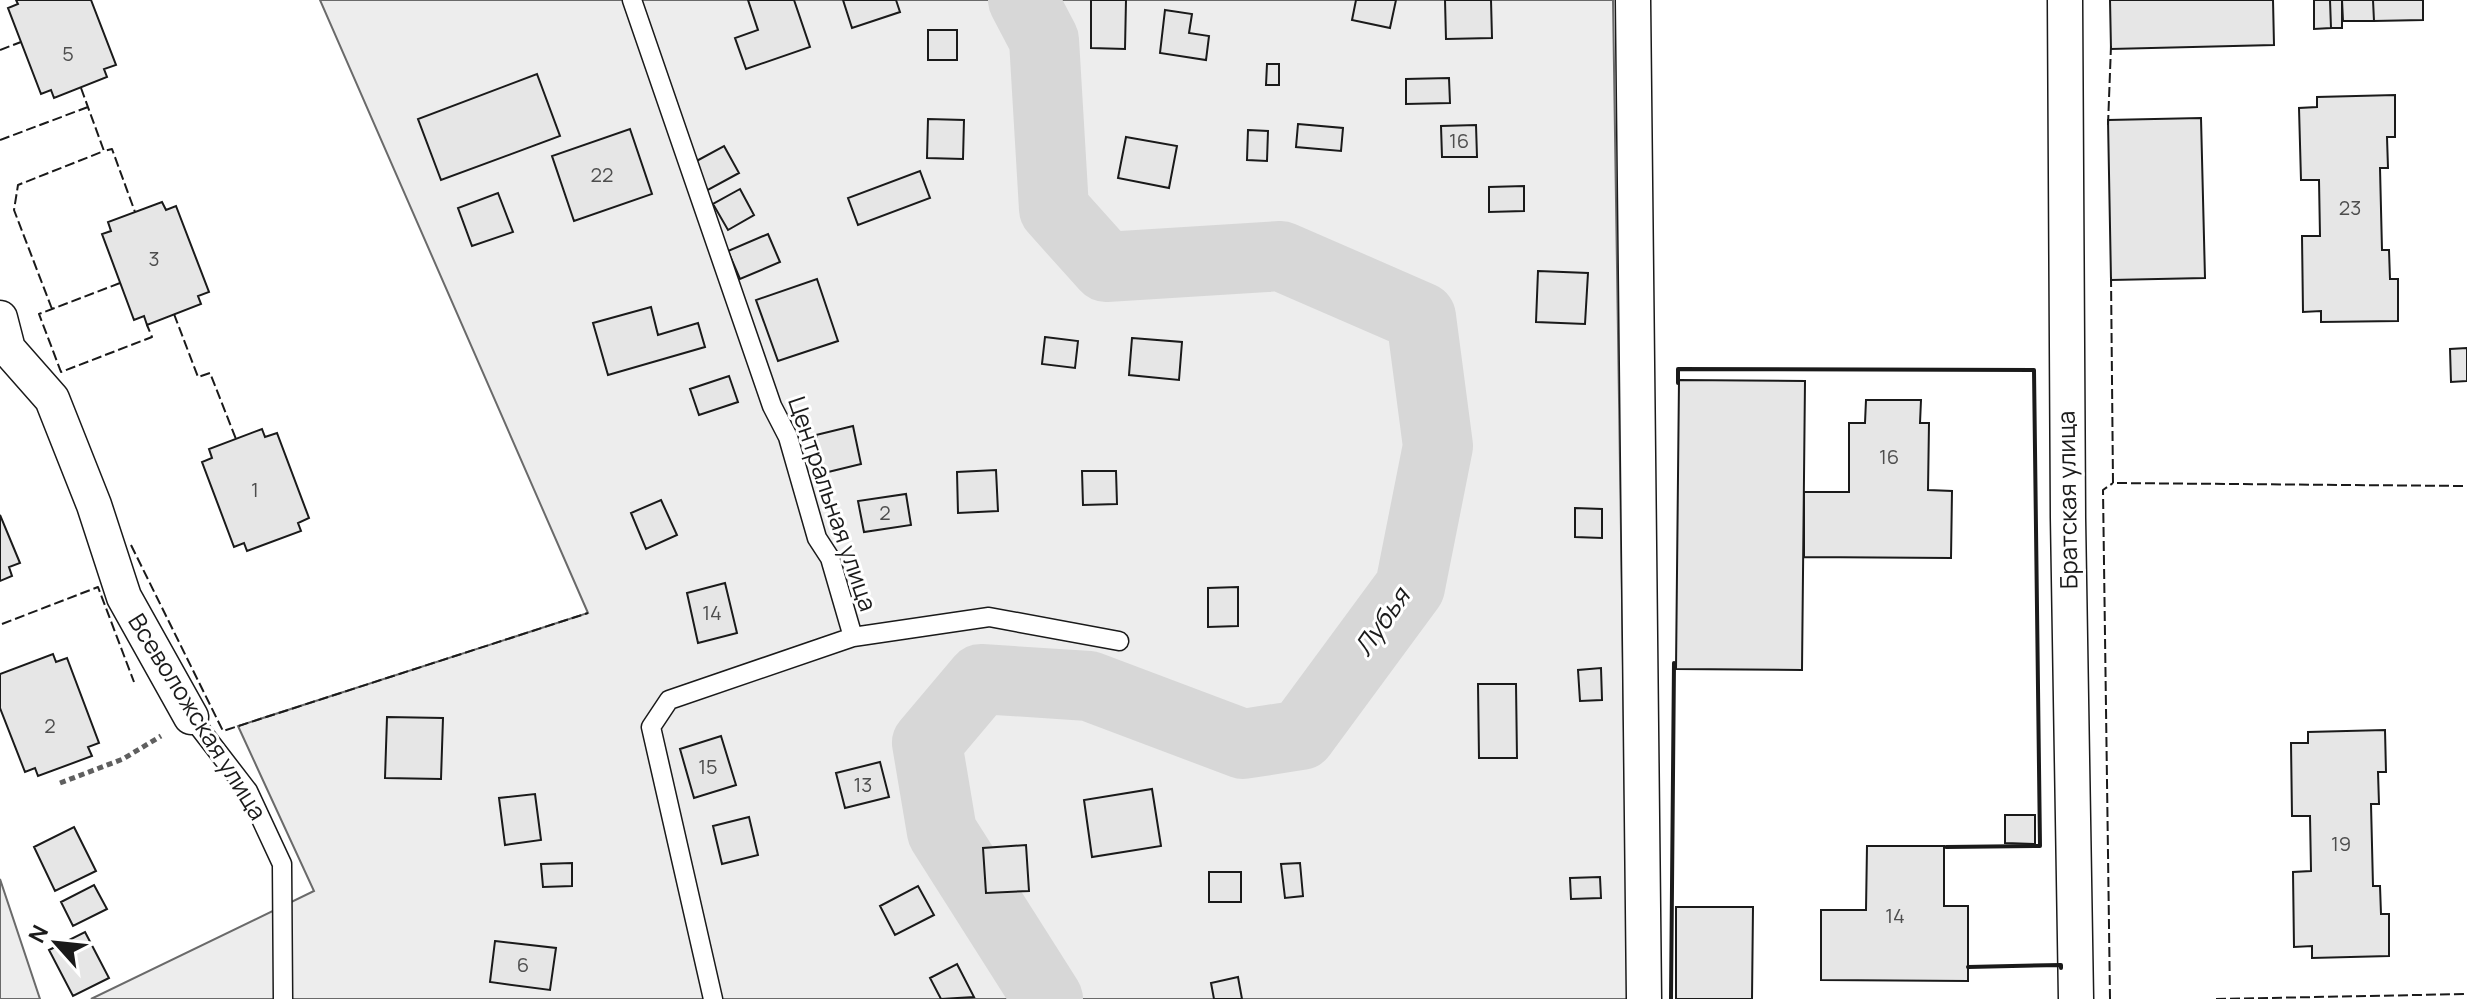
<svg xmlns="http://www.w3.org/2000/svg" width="2467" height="999" viewBox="0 0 2467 999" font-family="Manrope,sans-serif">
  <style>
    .built { fill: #ededed; stroke: #6a6a6a; stroke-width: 2 }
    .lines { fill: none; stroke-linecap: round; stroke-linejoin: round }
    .river { stroke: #d7d7d7; stroke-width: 70 }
    .building { fill: #e6e6e6; stroke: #1a1a1a; stroke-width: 2 }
    .service-casing { stroke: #1a1a1a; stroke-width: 21 }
    .minor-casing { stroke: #1a1a1a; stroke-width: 37 }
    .path { stroke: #5f5f5f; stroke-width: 5; stroke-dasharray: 6 4; stroke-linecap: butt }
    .service { stroke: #fff; stroke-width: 18 }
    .minor { stroke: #fff; stroke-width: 34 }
    .fence { stroke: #1a1a1a; stroke-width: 2; stroke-dasharray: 10 4; stroke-linecap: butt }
    .wall { stroke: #1a1a1a; stroke-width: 4 }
    .labels { text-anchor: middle; stroke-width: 6; stroke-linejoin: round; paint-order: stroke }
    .number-label { font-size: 20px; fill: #4d4d4d }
    .street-label { font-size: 24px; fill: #1a1a1a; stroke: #fff }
    .water-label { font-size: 26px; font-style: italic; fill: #1a1a1a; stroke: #fff }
  </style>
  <rect width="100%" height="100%" fill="#fff"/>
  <path class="built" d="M 320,0 L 1613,0 L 1628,999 L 91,999 L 314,891 L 238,726 L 588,613 Z
    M 0,879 L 40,999 L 0,999 Z"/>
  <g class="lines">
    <path class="river" d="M 1023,0 L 1044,40 L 1054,209 L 1106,267 L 1281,256 L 1421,317 L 1438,446 L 1410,587 L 1301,735 L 1243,744 L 1089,686 L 981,679 L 927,743 L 942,832 L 1048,999"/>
  </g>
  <path class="building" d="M 16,0 L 91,0 L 116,65 L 104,69 L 107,77 L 54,98 L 51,90 L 41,94 L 8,8 L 18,4 Z
    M 748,0 L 794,0 L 810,47 L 746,69 L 735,38 L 758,30 Z
    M 843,0 L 896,0 L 900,12 L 852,28 Z
    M 1091,0 L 1126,0 L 1125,49 L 1091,48 Z
    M 1356,0 L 1396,0 L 1390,28 L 1352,20 Z
    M 1445,0 L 1491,0 L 1492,38 L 1446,39 Z
    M 2110,0 L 2273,0 L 2274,45 L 2111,49 Z
    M 2314,0 L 2330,0 L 2331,28 L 2314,29 Z
    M 2330,0 L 2342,0 L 2342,28 L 2331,28 Z
    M 2342,0 L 2373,0 L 2374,21 L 2343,21 Z
    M 2373,0 L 2423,0 L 2423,20 L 2374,21 Z
    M 1165,10 L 1192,14 L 1189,33 L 1209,36 L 1206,60 L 1160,53 Z
    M 928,30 L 957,30 L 957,60 L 928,60 Z
    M 1267,64 L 1279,64 L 1279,85 L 1266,85 Z
    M 537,74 L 560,136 L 441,180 L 418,119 Z
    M 1449,78 L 1450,103 L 1406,104 L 1406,79 Z
    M 2395,95 L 2395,137 L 2387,137 L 2388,168 L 2380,168 L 2382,250 L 2389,250 L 2390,279 L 2398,279 L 2398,321 L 2321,322 L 2321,311 L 2303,312 L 2302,236 L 2320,236 L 2319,180 L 2301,180 L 2299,108 L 2317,107 L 2317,97 Z
    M 2201,118 L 2205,278 L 2111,280 L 2108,120 Z
    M 928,119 L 964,120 L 963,159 L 927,158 Z
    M 1298,124 L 1343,128 L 1341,151 L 1296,147 Z
    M 1476,125 L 1477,157 L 1442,157 L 1441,126 Z
    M 630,129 L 652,194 L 574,221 L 552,156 Z
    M 1248,130 L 1268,131 L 1267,161 L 1247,160 Z
    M 1126,137 L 1177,146 L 1169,188 L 1118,178 Z
    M 724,146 L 739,173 L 706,191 L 691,164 Z
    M 920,171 L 930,198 L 858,225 L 848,198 Z
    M 1524,186 L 1524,211 L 1489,212 L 1489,187 Z
    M 740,189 L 754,215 L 728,230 L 713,204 Z
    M 498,193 L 513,232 L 472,246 L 458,208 Z
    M 162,202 L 166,210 L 176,206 L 209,292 L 198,296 L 201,304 L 147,325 L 144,316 L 134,320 L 102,234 L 111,231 L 108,222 Z
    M 768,234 L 780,262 L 740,279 L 728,251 Z
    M 1538,271 L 1588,273 L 1585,324 L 1536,322 Z
    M 817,279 L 838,341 L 778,361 L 756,300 Z
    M 651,307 L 658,335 L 698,323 L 705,347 L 608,375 L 593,323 Z
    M 1045,337 L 1078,341 L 1075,368 L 1042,364 Z
    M 1132,338 L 1182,342 L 1179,380 L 1129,375 Z
    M 2467,348 L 2467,381 L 2451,382 L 2450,349 Z
    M 729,376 L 738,402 L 699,415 L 690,389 Z
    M 1679,380 L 1805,381 L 1802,670 L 1676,669 Z
    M 1866,400 L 1921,400 L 1920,423 L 1929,423 L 1928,490 L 1952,491 L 1951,558 L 1804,557 L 1804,492 L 1849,492 L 1849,423 L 1865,423 Z
    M 853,426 L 861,464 L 824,473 L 816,435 Z
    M 262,429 L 265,437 L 277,433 L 309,518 L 298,523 L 301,531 L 247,551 L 244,543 L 234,547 L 202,462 L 212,458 L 209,449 Z
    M 996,470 L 998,511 L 958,513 L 957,472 Z
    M 1082,471 L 1116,471 L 1117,504 L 1083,505 Z
    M 906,494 L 911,525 L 864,532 L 858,501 Z
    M 661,500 L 677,535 L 646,549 L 631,513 Z
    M 1575,508 L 1602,509 L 1602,538 L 1575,537 Z
    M 0,515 L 20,563 L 9,567 L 12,576 L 0,581 Z
    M 725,583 L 737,633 L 698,643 L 687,593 Z
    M 1238,587 L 1238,626 L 1208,627 L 1208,588 Z
    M 53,654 L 56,662 L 67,658 L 99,743 L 88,747 L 92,756 L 38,776 L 35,768 L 25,772 L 0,708 L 0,674 Z
    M 1601,668 L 1602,700 L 1580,701 L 1578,670 Z
    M 1478,684 L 1516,684 L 1517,758 L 1479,758 Z
    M 387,717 L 443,718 L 441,779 L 385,778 Z
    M 2385,730 L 2386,772 L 2378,772 L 2379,804 L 2371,804 L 2373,886 L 2380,886 L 2381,914 L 2389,914 L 2389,956 L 2312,958 L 2312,946 L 2294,947 L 2293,872 L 2311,871 L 2310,816 L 2292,816 L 2291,743 L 2308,743 L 2308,732 Z
    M 721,736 L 736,785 L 694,798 L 680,749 Z
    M 880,762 L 889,797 L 845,808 L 836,773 Z
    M 1152,789 L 1161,846 L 1092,857 L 1084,800 Z
    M 535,794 L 541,840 L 505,845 L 499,798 Z
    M 2005,815 L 2035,815 L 2035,844 L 2005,843 Z
    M 749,817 L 758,855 L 722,864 L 713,826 Z
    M 74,827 L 96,871 L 55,891 L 34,847 Z
    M 1026,845 L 1029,891 L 986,893 L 983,848 Z
    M 1867,846 L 1944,846 L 1944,906 L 1968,906 L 1968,981 L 1821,980 L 1821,910 L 1866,910 Z
    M 572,863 L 572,886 L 543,887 L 541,864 Z
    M 1300,863 L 1303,896 L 1285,898 L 1281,864 Z
    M 1209,872 L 1241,872 L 1241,902 L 1209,902 Z
    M 1600,877 L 1601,898 L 1571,899 L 1570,878 Z
    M 94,885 L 107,909 L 73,926 L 61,902 Z
    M 918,886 L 934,915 L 895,935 L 880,906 Z
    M 1676,907 L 1753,907 L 1752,999 L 1676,999 Z
    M 85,932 L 109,978 L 73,996 L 49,950 Z
    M 495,941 L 556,948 L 550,990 L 490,982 Z
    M 957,964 L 974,997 L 941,999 L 930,978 Z
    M 1238,977 L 1242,999 L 1214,999 L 1211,983 Z"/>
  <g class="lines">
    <g class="service-casing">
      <path id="service" d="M 632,0 L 772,406 L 788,437 L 817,538 L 830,558 L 853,637 L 669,700 L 651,727 L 713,999
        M 853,637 L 989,617 L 1119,641
        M 191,717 L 248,791 L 282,864 L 283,999"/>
    </g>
    <g class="minor-casing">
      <path id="minor" d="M 1633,0 L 1644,999
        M 2065,0 L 2068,518 L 2076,999
        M 0,318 L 8,349 L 52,399 L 94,505 L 124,597 L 191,717"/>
    </g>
    <path class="path" d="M 60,783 L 123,759 L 161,736"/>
    <use href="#service" class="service"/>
    <use href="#minor" class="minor"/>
    <path class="fence" d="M 0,50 L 21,42
      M 81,88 L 104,151 L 112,149 L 135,212
      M 2108,125 L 2111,46
      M 0,140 L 88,107
      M 2111,277 L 2113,483 L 2467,486
      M 120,283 L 39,314 L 61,372 L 152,337 L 147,325
      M 52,309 L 14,210 L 18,185 L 104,151
      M 174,314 L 198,377 L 210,373 L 236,439
      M 131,545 L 223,731 L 588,613
      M 2,624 L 98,587 L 134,682
      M 2110,999 L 2103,490 L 2113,483
      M 2216,999 L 2467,994"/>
    <path class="wall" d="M 1678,383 L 1678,369 L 2034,370 L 2040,846 L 1946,847
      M 1968,967 L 2061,965 L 2061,968
      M 1671,999 L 1674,663"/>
  </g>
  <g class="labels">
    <g class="number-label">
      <text x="68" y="61">5</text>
      <text x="1459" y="148">16</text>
      <text x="602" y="182">22</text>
      <text x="2350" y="215">23</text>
      <text x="154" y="266">3</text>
      <text x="1889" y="464">16</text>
      <text x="255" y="497">1</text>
      <text x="885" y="520">2</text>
      <text x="712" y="620">14</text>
      <text x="50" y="733">2</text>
      <text x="708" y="774">15</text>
      <text x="863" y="792">13</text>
      <text x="2341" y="851">19</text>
      <text x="1895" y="923">14</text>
      <text x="523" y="972">6</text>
    </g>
    <g class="street-label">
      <text transform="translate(2068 500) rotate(-91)" y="8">Братская улица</text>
      <text transform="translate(832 504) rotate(71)" y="8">Центральная улица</text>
      <text transform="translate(197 717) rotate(58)" y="8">Всеволожская улица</text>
    </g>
    <g class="water-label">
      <text transform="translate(1382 622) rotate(-55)" y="9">Лубья</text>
    </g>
  </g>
  <g transform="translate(56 943) rotate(297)" stroke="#ffffff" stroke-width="6" paint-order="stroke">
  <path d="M0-6L14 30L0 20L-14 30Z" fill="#1a1a1a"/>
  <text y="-12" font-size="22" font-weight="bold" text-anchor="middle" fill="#1a1a1a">N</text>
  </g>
</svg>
